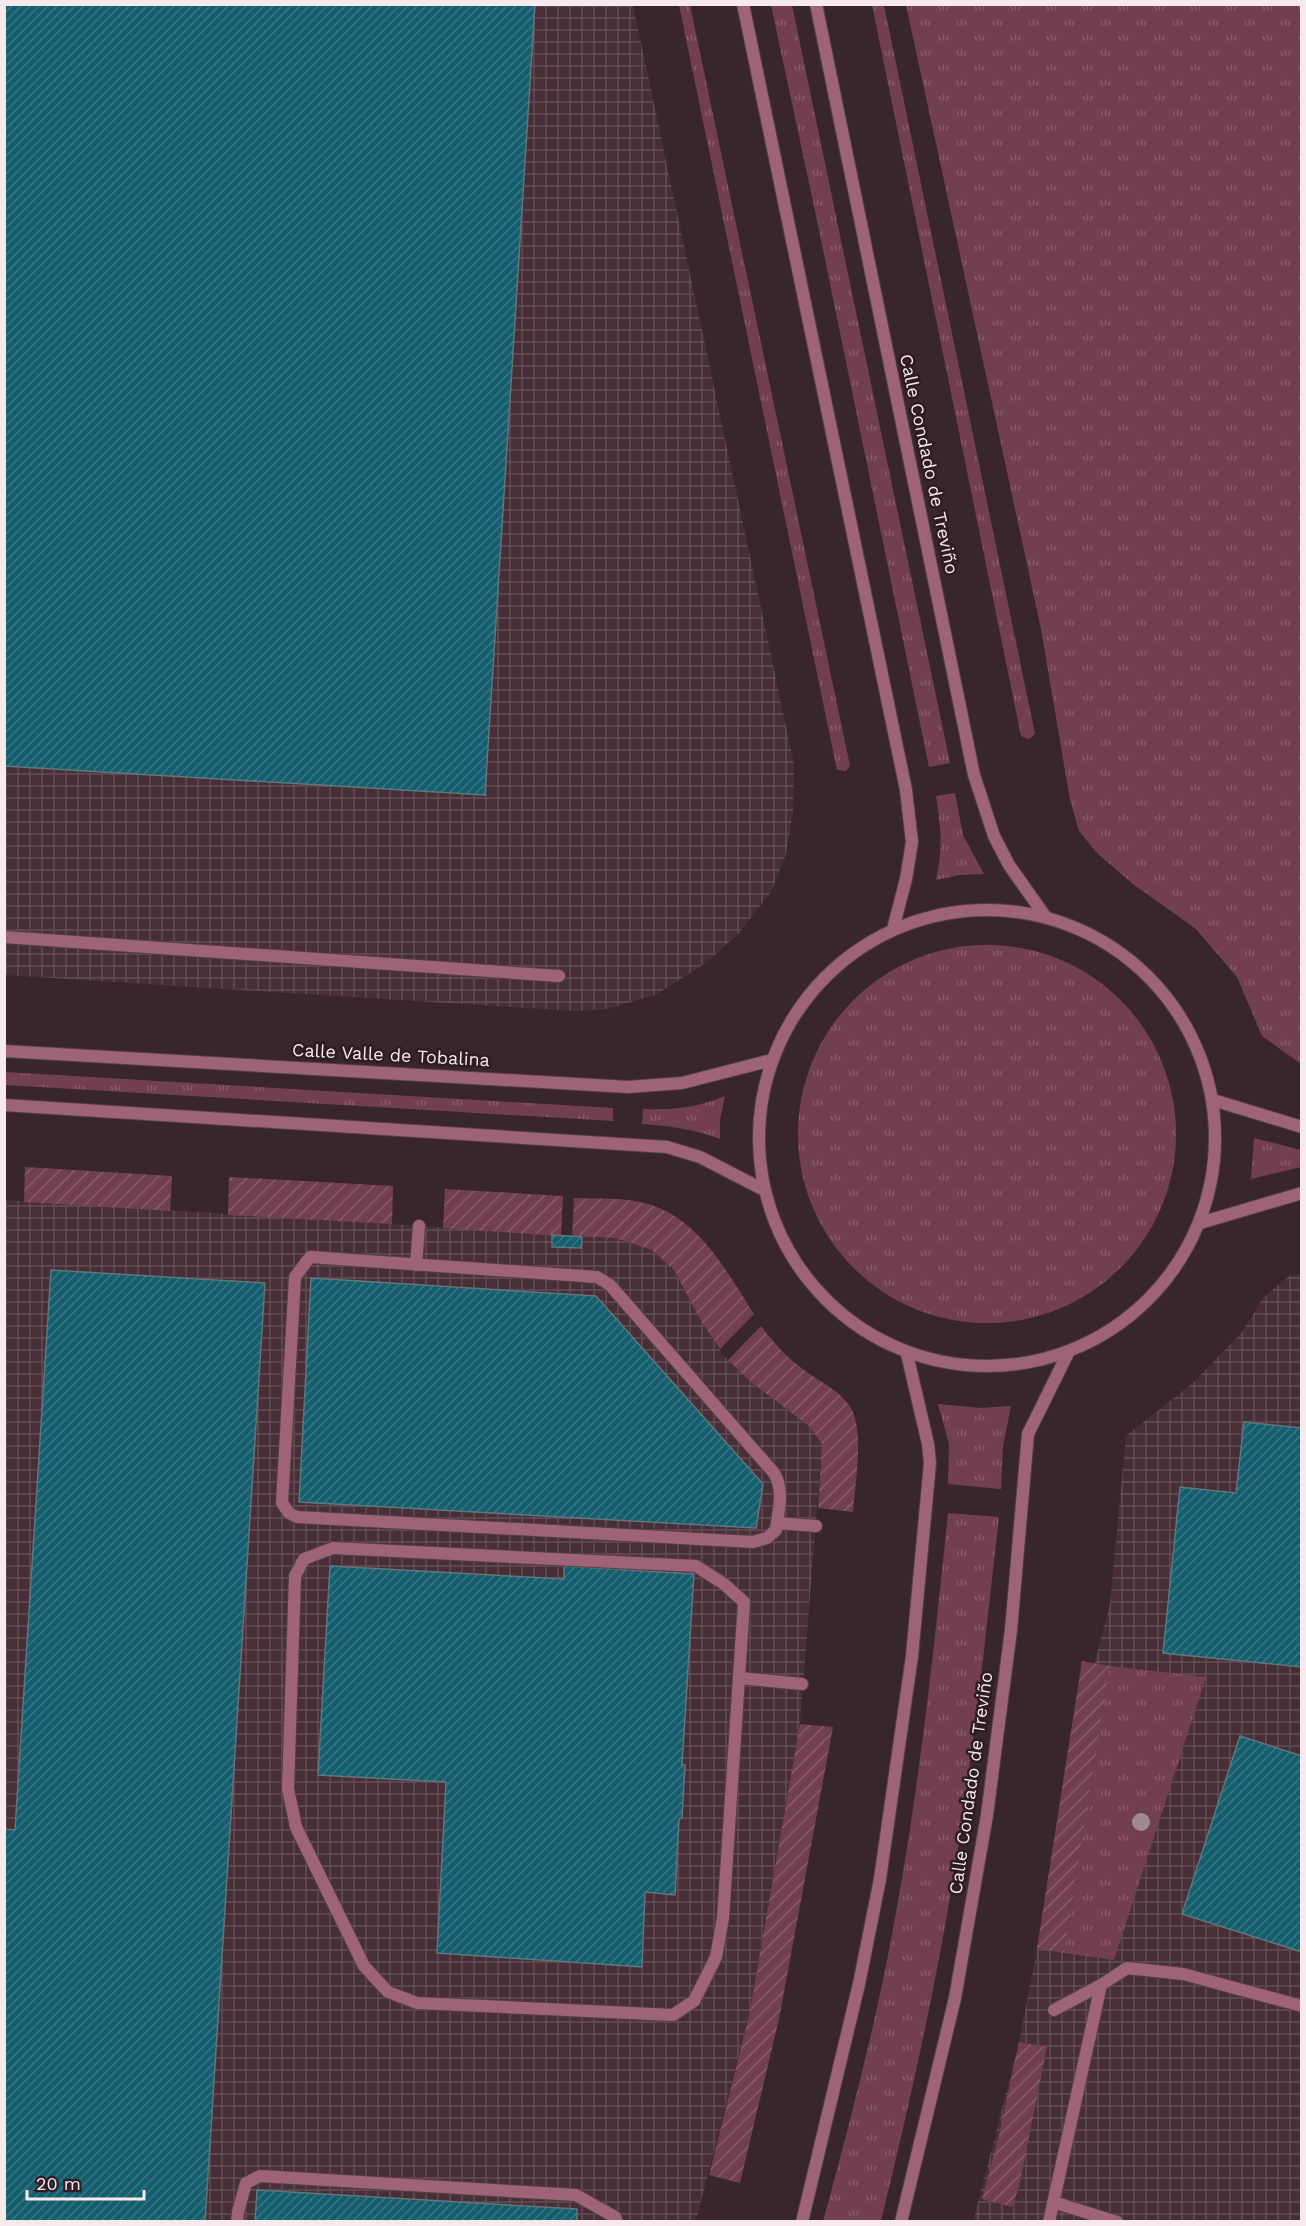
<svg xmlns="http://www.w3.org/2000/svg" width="1306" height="2226" viewBox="0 0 1306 2226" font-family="'Work Sans',sans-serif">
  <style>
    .industrial { fill: url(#industrial-grid) }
    .grass { fill: url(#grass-tufts) }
    .garden { fill: url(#garden-furrows) }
    .building { fill: url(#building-hatch); stroke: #5f767c; stroke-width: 1.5 }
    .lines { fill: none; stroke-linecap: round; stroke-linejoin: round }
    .service-casing { stroke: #534147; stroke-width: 14 }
    .minor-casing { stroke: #534147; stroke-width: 14 }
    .service { stroke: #9f6377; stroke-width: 12 }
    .minor { stroke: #9f6377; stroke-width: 12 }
    .tree { fill: #a08a91 }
    .labels { text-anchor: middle; stroke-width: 5; stroke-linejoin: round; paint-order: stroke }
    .street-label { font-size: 18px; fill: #f6eaed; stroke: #2e1c22 }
  </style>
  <defs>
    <pattern id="industrial-grid" width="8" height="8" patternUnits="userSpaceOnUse" patternTransform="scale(1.5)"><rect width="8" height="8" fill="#482f37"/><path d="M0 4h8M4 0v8" fill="none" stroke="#634d54"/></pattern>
    <pattern id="grass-tufts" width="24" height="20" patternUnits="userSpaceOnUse" patternTransform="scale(1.5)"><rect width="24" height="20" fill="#723f51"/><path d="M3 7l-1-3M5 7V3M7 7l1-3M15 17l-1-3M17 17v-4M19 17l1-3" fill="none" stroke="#875b6a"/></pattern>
    <pattern id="garden-furrows" width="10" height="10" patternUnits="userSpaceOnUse" patternTransform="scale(1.5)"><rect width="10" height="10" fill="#723f51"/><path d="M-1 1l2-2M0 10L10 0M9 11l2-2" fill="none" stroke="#875b6a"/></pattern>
    <pattern id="building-hatch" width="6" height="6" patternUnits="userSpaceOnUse" patternTransform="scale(1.5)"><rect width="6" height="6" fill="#155e6e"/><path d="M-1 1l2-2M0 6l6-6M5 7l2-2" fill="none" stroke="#387583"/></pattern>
  </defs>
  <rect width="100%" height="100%" fill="#38262c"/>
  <path class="industrial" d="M 4,5 L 633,5 L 794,764 L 793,813 L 786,854 L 771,892 L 739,933 L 706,963 L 655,995 L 607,1009 L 574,1011 L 5,975 Z
    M 4,1200 L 615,1238 L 652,1250 L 674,1270 L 701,1320 L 723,1355 L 752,1383 L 810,1427 L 822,1444 L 800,1724 L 749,2016 L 696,2221 L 5,2221 Z
    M 1301,1274 L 1301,2221 L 973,2222 L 1019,2042 L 1084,1704 L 1110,1604 L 1126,1436 L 1193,1383 L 1243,1331 L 1263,1298 L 1289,1276 Z"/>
  <path class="grass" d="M 679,5 L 690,5 L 850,766 L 846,771 L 837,770 Z
    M 771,5 L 792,5 L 950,763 L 929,767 L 819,230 Z
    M 872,5 L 884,5 L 1035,734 L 1029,739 L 1021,736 Z
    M 906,5 L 1301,5 L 1301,1064 L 1262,1036 L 1237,977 L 1196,929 L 1133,884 L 1097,853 L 1079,831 L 1070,800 L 1041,629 Z
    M 955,793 L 963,835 L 984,874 L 959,875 L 936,880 C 943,847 941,829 936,796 Z
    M798 1134a189 189 0 1 1 378 0a189 189 0 1 1-378 0Z
    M 5,1072 L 613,1108 L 613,1121 L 5,1085 Z
    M 725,1096 L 720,1120 L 720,1139 C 694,1129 670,1126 642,1124 L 643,1109 C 676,1110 694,1108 725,1096 Z
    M 1254,1138 L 1301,1150 L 1301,1167 L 1251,1179 Z
    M 938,1404 L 981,1408 L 1011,1406 L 1003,1447 L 1001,1489 L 948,1484 L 949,1444 Z
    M 948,1513 L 999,1517 C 986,1632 974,1747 956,1861 C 937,1982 910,2102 881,2221 L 823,2221 C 845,2141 866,2061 883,1980 C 915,1826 932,1670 948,1513 Z
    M 1110,1666 L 1206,1677 L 1114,1960 L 1064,1953 Z"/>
  <path class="garden" d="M 25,1167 L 172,1176 L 170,1211 L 24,1202 Z
    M 229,1177 L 393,1186 L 392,1224 L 228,1215 Z
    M 445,1189 L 563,1196 L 561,1236 L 443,1228 Z
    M 574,1198 C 598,1199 625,1197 648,1204 C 700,1219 726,1271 754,1314 L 720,1349 L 701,1321 L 674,1270 L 652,1250 L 615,1238 L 572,1236 Z
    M 761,1326 C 772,1340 784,1355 799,1366 C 815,1380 842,1390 852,1410 C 864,1436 855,1483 853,1512 L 818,1508 L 822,1444 L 810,1427 L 752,1383 L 728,1360 Z
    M 1082,1661 L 1110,1666 L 1064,1953 L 1037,1948 Z
    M 800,1724 L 833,1727 L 779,2019 L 740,2183 L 709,2175 L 749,2016 Z
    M 1019,2042 L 1047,2047 L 1019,2187 L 1012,2207 L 982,2199 L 999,2135 Z"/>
  <path class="building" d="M 4,4 L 535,4 L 485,795 L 4,766 Z
    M 552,1235 L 582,1237 L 581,1248 L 552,1247 Z
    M 51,1270 L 265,1283 L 205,2222 L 4,2222 L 4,1829 L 15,1830 Z
    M 311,1278 L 596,1296 L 763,1484 L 756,1528 L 299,1502 Z
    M 1244,1422 L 1302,1428 L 1302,1667 L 1163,1653 L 1180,1487 L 1236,1493 Z
    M 330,1566 L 564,1579 L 564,1566 L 694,1574 L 682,1765 L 685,1765 L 682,1818 L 679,1819 L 675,1895 L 645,1892 L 642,1967 L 437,1953 L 446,1782 L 318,1775 Z
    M 1240,1736 L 1302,1756 L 1302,1952 L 1182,1914 Z
    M 257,2190 L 577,2209 L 577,2222 L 255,2222 Z"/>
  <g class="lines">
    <g class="service-casing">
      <path id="service" d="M 4,937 L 559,976
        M 310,1257 L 597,1277 L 610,1285 L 774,1473 C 785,1492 778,1510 776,1530 L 767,1538 L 753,1542 L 297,1517 L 289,1513 L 282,1503 L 295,1277 Z
        M 416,1265 L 419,1226
        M 777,1523 L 816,1526
        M 333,1548 L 696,1566 L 724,1584 L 744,1602 L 723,1918 L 716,1957 L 694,2001 L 673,2015 L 417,2003 L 388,1992 L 364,1966 L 296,1827 L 288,1789 L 295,1576 L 304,1559 Z
        M 740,1678 L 802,1684
        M 1101,1985 L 1127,1968 L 1183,1974 L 1302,2006
        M 1053,2202 L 1117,2222
        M 237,2222 L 238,2212 L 246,2183 L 260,2176 L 576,2195 L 615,2217 L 617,2222
        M 1049,2222 L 1101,1985 L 1054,2010"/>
    </g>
    <g class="minor-casing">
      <path id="minor" d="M 743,4 L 906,790 L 912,842 L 906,879 L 893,929
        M 816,4 L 974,775 L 994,836 L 1009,865 L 1045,916
        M759 1138a228 228 0 1 1 456 0a228 228 0 1 1-456 0Z
        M 4,1051 L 628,1087 L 682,1083 L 772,1060
        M 1213,1100 L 1302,1127
        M 4,1105 L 667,1147 L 700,1157 L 764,1190
        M 1200,1223 L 1302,1193
        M 802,2222 L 859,1984 L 880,1879 L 912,1656 L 930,1463 L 928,1444 L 907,1354
        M 901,2222 L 955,1998 L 987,1815 L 1011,1630 L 1028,1434 L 1068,1353"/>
    </g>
    <use href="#service" class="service"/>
    <use href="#minor" class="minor"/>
  </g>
  <circle class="tree" cx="1141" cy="1822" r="9"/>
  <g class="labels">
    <g class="street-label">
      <text transform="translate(929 464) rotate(78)" y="6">Calle Condado de Treviño</text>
      <text transform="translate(391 1055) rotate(3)" y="6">Calle Valle de Tobalina</text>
      <text transform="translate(971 1783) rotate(-82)" y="6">Calle Condado de Treviño</text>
    </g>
  </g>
  <rect width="1306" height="2226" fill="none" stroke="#f6eaed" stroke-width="12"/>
  <path d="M27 2190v9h117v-9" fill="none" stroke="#f6eaed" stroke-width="3"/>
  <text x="36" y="2190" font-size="18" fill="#f6eaed" stroke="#2e1c22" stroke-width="4.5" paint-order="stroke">20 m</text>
</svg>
